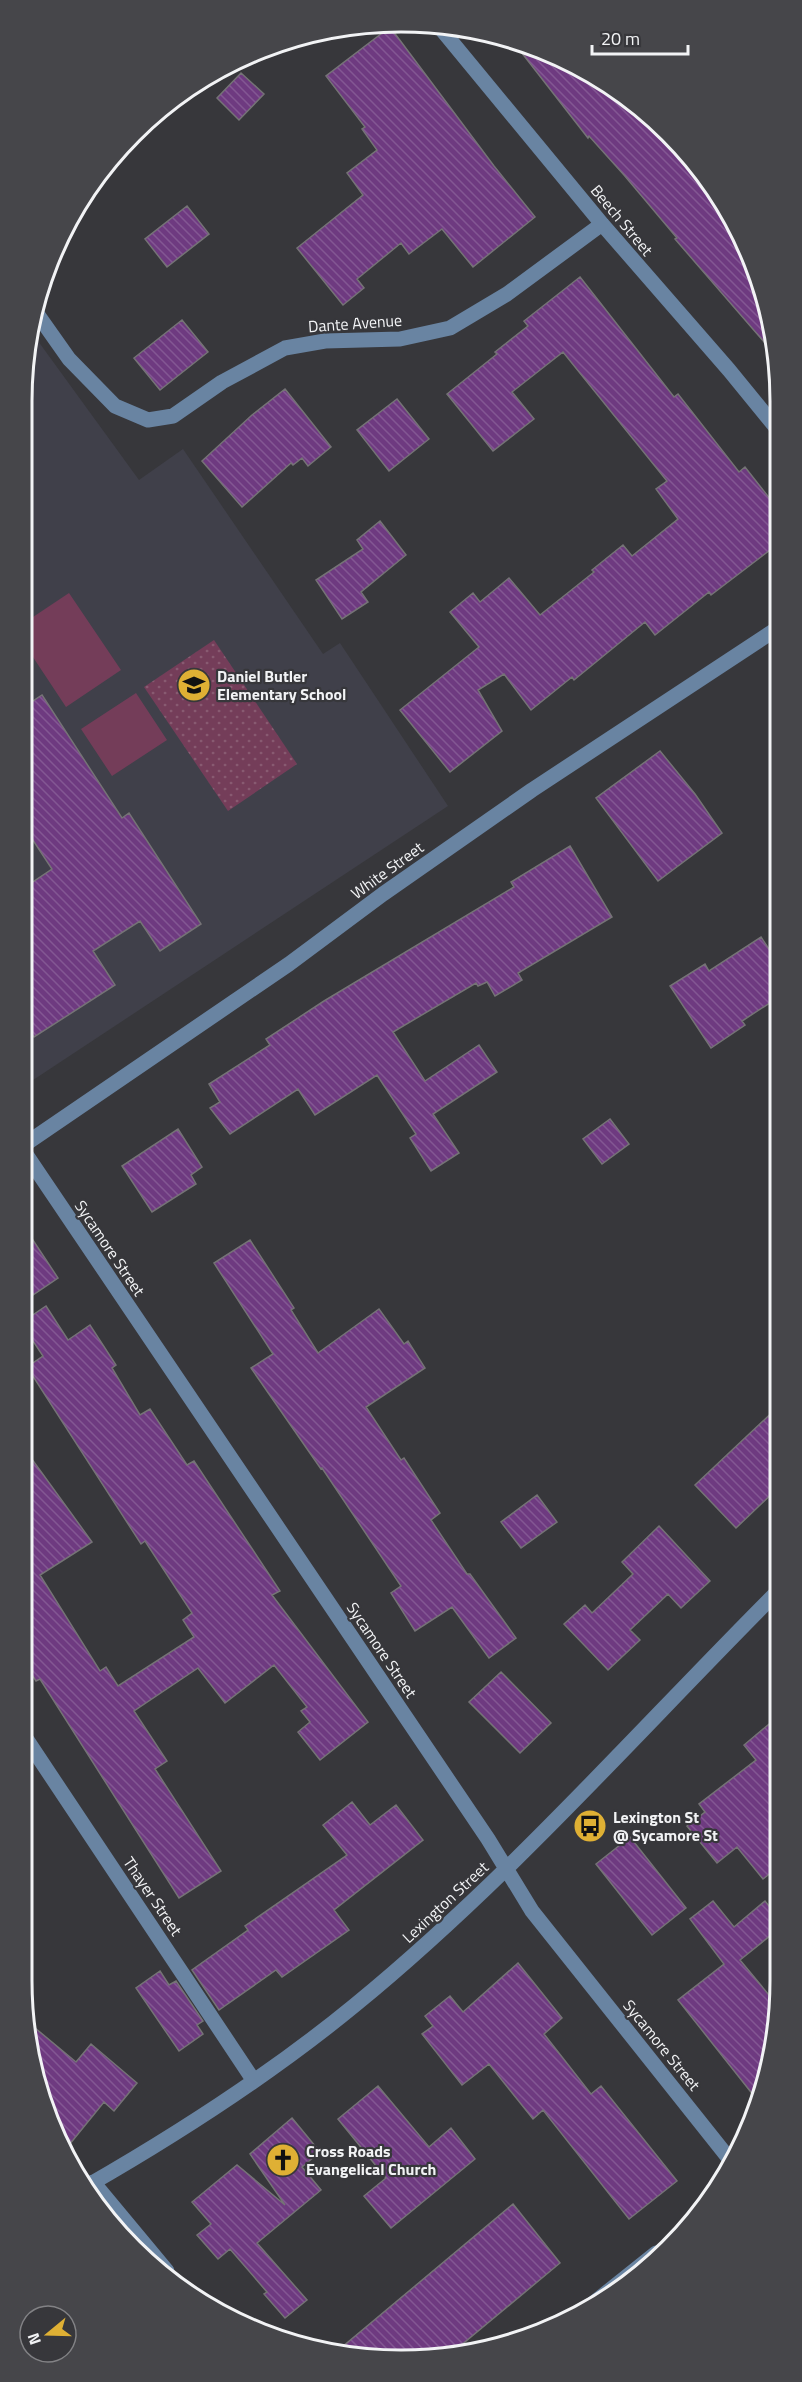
<svg xmlns="http://www.w3.org/2000/svg" width="802" height="2382" viewBox="0 0 802 2382" font-family="'Titillium Web',sans-serif">
  <style>
    .built { fill: #40404a }
    .grass { fill: url(#grass-dots) }
    .garden { fill: #743d59 }
    .building { fill: url(#building-back-hatch); stroke: #757376; stroke-width: 1.5 }
    .lines { fill: none; stroke-linecap: round; stroke-linejoin: round }
    .minor { stroke: #6984a2; stroke-width: 15 }
    .labels { text-anchor: middle; stroke-width: 4.5; stroke-linejoin: round; paint-order: stroke }
    .street-label { font-size: 16px; fill: #f2f3f5; stroke: #37373b }
    .poi-label { font-size: 16px; font-weight: bold; fill: #f2f3f5; stroke: #37373b; text-anchor: start }
    .rim { fill: none; stroke: #f2f3f5; stroke-width: 3 }
  </style>
  <defs>
    <pattern id="grass-dots" width="8" height="8" patternUnits="userSpaceOnUse" patternTransform="scale(1.5)"><rect width="8" height="8" fill="#743d59"/><path d="M2 2h.1M6 6h.1" fill="none" stroke="#885a71" stroke-width="1.8" stroke-linecap="round"/></pattern>
    <pattern id="building-back-hatch" width="6" height="6" patternUnits="userSpaceOnUse" patternTransform="scale(1.5)"><rect width="6" height="6" fill="#6e3a80"/><path d="M-1 5l2 2M0 0l6 6M5-1l2 2" fill="none" stroke="#835793"/></pattern>
  </defs>
  <rect width="100%" height="100%" fill="#37373b"/>
  <path class="built" d="M 30,330 L 139,480 L 183,449 L 323,654 L 340,643 L 448,806 L 21,1088 L 21,401 Z"/>
  <path class="grass" d="M 214,640 L 297,764 L 228,811 L 144,687 Z"/>
  <path class="garden" d="M 69,593 L 121,670 L 66,707 L 21,639 L 21,625 Z
    M 136,693 L 167,740 L 112,776 L 81,729 Z"/>
  <path class="building" d="M 390,27 L 494,166 L 535,217 L 473,267 L 442,229 L 409,254 L 401,243 L 357,279 L 364,288 L 343,305 L 297,248 L 363,195 L 347,173 L 377,150 L 362,129 L 365,127 L 326,76 Z
    M 511,39 L 591,72 L 657,126 L 702,175 L 752,255 L 778,358 L 675,239 L 677,238 L 624,175 L 589,136 L 588,138 Z
    M 241,73 L 264,94 L 239,120 L 217,98 Z
    M 187,206 L 209,234 L 167,267 L 145,239 Z
    M 580,277 L 674,397 L 678,394 L 739,472 L 745,467 L 778,509 L 778,544 L 711,595 L 709,592 L 655,635 L 645,622 L 574,680 L 572,677 L 531,710 L 504,674 L 478,690 L 502,731 L 450,772 L 400,710 L 479,647 L 450,612 L 473,593 L 480,602 L 509,578 L 540,615 L 594,572 L 592,570 L 623,545 L 632,556 L 678,519 L 656,489 L 667,481 L 563,352 L 512,392 L 534,419 L 493,451 L 447,394 L 497,354 L 495,352 L 528,326 L 524,321 Z
    M 182,320 L 208,352 L 160,390 L 134,358 Z
    M 285,389 L 331,447 L 308,466 L 302,458 L 293,465 L 291,463 L 242,507 L 202,461 L 252,415 Z
    M 397,399 L 429,439 L 389,471 L 357,430 Z
    M 380,521 L 406,555 L 361,592 L 368,602 L 342,619 L 316,580 L 363,549 L 357,540 Z
    M 42,695 L 122,818 L 129,813 L 201,924 L 160,951 L 140,921 L 93,951 L 115,985 L 34,1037 L 21,1018 L 21,890 L 52,869 L 21,822 L 21,709 Z
    M 660,751 L 695,794 L 722,833 L 658,881 L 596,798 Z
    M 570,846 L 612,917 L 518,973 L 522,980 L 495,996 L 487,982 L 478,986 L 476,983 L 393,1032 L 425,1081 L 479,1045 L 497,1072 L 433,1114 L 459,1153 L 431,1171 L 410,1138 L 416,1134 L 377,1075 L 315,1115 L 298,1089 L 230,1134 L 210,1108 L 220,1102 L 209,1084 L 270,1045 L 266,1039 L 324,1001 L 514,887 L 511,882 Z
    M 761,937 L 779,964 L 779,997 L 742,1021 L 745,1025 L 711,1048 L 670,986 L 705,964 L 709,971 Z
    M 610,1119 L 629,1144 L 602,1164 L 583,1139 Z
    M 178,1129 L 202,1167 L 191,1175 L 196,1184 L 152,1212 L 122,1166 Z
    M 21,1222 L 58,1278 L 21,1303 Z
    M 250,1240 L 294,1308 L 291,1310 L 318,1353 L 379,1309 L 404,1344 L 408,1341 L 425,1368 L 366,1407 L 401,1460 L 404,1458 L 440,1513 L 431,1520 L 467,1574 L 470,1574 L 516,1638 L 489,1658 L 452,1607 L 415,1631 L 391,1593 L 401,1586 L 322,1468 L 321,1469 L 251,1368 L 273,1354 L 214,1263 Z
    M 46,1306 L 68,1340 L 90,1325 L 116,1365 L 112,1368 L 140,1415 L 150,1409 L 187,1465 L 194,1461 L 280,1591 L 272,1595 L 368,1722 L 320,1760 L 298,1732 L 310,1722 L 301,1711 L 307,1707 L 274,1665 L 225,1703 L 198,1668 L 134,1711 L 167,1761 L 155,1769 L 221,1871 L 179,1898 L 40,1679 L 36,1681 L 21,1658 L 21,1444 L 92,1542 L 40,1575 L 100,1671 L 106,1667 L 118,1686 L 194,1637 L 183,1620 L 192,1613 L 145,1541 L 141,1544 L 27,1367 L 43,1356 L 21,1323 Z
    M 780,1405 L 780,1486 L 736,1528 L 695,1485 Z
    M 537,1495 L 557,1522 L 521,1548 L 501,1522 Z
    M 659,1526 L 710,1581 L 681,1608 L 668,1594 L 630,1630 L 640,1640 L 608,1670 L 564,1624 L 585,1605 L 592,1613 L 633,1574 L 622,1562 Z
    M 501,1672 L 551,1723 L 520,1753 L 469,1702 Z
    M 780,1715 L 781,1865 L 763,1879 L 737,1847 L 717,1863 L 687,1826 L 705,1812 L 699,1804 L 756,1760 L 744,1745 Z
    M 352,1802 L 370,1825 L 396,1805 L 423,1840 L 334,1910 L 349,1930 L 282,1977 L 276,1970 L 219,2010 L 192,1970 L 248,1930 L 245,1926 L 347,1855 L 323,1825 Z
    M 630,1837 L 686,1908 L 652,1935 L 596,1864 Z
    M 713,1901 L 734,1927 L 765,1901 L 781,1921 L 781,1927 L 740,1960 L 778,2006 L 768,2079 L 758,2101 L 678,2000 L 724,1964 L 690,1919 Z
    M 518,1963 L 562,2018 L 544,2034 L 591,2094 L 601,2086 L 677,2181 L 629,2219 L 543,2110 L 533,2119 L 489,2064 L 462,2085 L 422,2034 L 433,2026 L 425,2016 L 450,1996 L 463,2012 Z
    M 160,1971 L 169,1985 L 176,1981 L 203,2021 L 197,2025 L 203,2034 L 179,2051 L 136,1988 Z
    M 29,2023 L 76,2062 L 91,2044 L 137,2083 L 114,2111 L 104,2102 L 65,2150 L 50,2126 Z
    M 378,2086 L 429,2147 L 451,2128 L 475,2159 L 391,2228 L 364,2196 L 386,2178 L 338,2119 Z
    M 292,2118 L 320,2152 L 302,2167 L 321,2190 L 257,2243 L 307,2300 L 285,2318 L 264,2294 L 267,2292 L 230,2249 L 218,2259 L 197,2235 L 211,2224 L 192,2202 L 237,2165 L 285,2205 L 250,2154 Z
    M 513,2204 L 560,2263 L 454,2351 L 352,2358 L 335,2353 Z"/>
  <g class="lines">
    <path class="minor" d="M 442,30 L 602,224 L 729,370 L 778,430
      M 33,308 L 69,359 L 115,406 L 148,420 L 173,416 L 222,382 L 285,348 L 325,341 L 400,339 L 450,328 L 507,294 L 602,224
      M 21,1147 L 488,1839 L 532,1911 L 731,2161
      M 21,1147 L 289,964 L 383,894 L 532,790 L 778,628
      M 21,1731 L 254,2081
      M 93,2182 L 167,2271
      M 87,2186 C 181,2132 271,2074 355,2005 C 509,1879 640,1729 780,1589
      M 586,2309 L 656,2253"/>
  </g>
  <defs>
    <g id="school-disc" transform="scale(1.725)"><circle r="9.5" fill="#dfb034" stroke="#37373b"/><path d="M0-5L7-2L0 1L-7-2ZM-4 1L0 2.5L4 1V4Q0 6-4 4Z" fill="#111"/></g>
    <g id="bus-disc" transform="scale(1.725)"><circle r="9.5" fill="#dfb034" stroke="#37373b"/><path d="M-5-6H5V4H4V6H2V4H-2V6H-4V4H-5ZM-3.5-4V0h7V-4ZM-3.5 1.2v1.5H-2V1.2ZM2 1.2v1.5H3.5V1.2Z" fill="#111"/></g>
    <g id="church-disc" transform="scale(1.725)"><circle r="9.5" fill="#dfb034" stroke="#37373b"/><path d="M-1.2-6h2.4v3.5h3.3v2.4h-3.3V6h-2.4V-.1h-3.3v-2.4h3.3Z" fill="#111"/></g>
  </defs>
  <g fill-rule="evenodd">
    <use href="#school-disc" x="194" y="685"/>
    <use href="#bus-disc" x="590" y="1826"/>
    <use href="#church-disc" x="283" y="2160"/>
  </g>
  <g class="labels">
    <g class="street-label">
      <text transform="translate(622 220) rotate(50)" y="6">Beech Street</text>
      <text transform="translate(355 323) rotate(-4)" y="6">Dante Avenue</text>
      <text transform="translate(387 870) rotate(-36)" y="6">White Street</text>
      <text transform="translate(110 1248) rotate(56)" y="6">Sycamore Street</text>
      <text transform="translate(382 1650) rotate(56)" y="6">Sycamore Street</text>
      <text transform="translate(153 1896) rotate(56)" y="6">Thayer Street</text>
      <text transform="translate(445 1902) rotate(-43)" y="6">Lexington Street</text>
      <text transform="translate(662 2045) rotate(51)" y="6">Sycamore Street</text>
    </g>
    <g class="poi-label">
      <text x="217" y="682">Daniel Butler<tspan x="217" dy="18">Elementary School</tspan></text>
      <text x="613" y="1823">Lexington St<tspan x="613" dy="18">@ Sycamore St</tspan></text>
      <text x="306" y="2157">Cross Roads<tspan x="306" dy="18">Evangelical Church</tspan></text>
    </g>
  </g>
  <path d="M0 0H802V2382H0ZM401 32H401A369 369 0 0 1 770 401V1981A369 369 0 0 1 401 2350H401A369 369 0 0 1 32 1981V401A369 369 0 0 1 401 32Z" fill="#46464a" fill-rule="evenodd"/>
  <path class="rim" d="M401 32H401A369 369 0 0 1 770 401V1981A369 369 0 0 1 401 2350H401A369 369 0 0 1 32 1981V401A369 369 0 0 1 401 32Z"/>
  <g transform="translate(48 2334) rotate(251)"><circle r="28" fill="#37373b" stroke="#828285" stroke-width="1.5"/>
  <path d="M0-4.5L10 22L0 15L-10 22Z" fill="#dfb034"/>
  <text y="-9" font-size="16" font-weight="bold" text-anchor="middle" fill="#f2f3f5">N</text>
  </g>
  <path d="M592 45v9h96v-9" fill="none" stroke="#f2f3f5" stroke-width="3"/>
  <text x="601" y="45" font-size="18" fill="#f2f3f5" stroke="#37373b" stroke-width="4.5" paint-order="stroke">20 m</text>
</svg>
